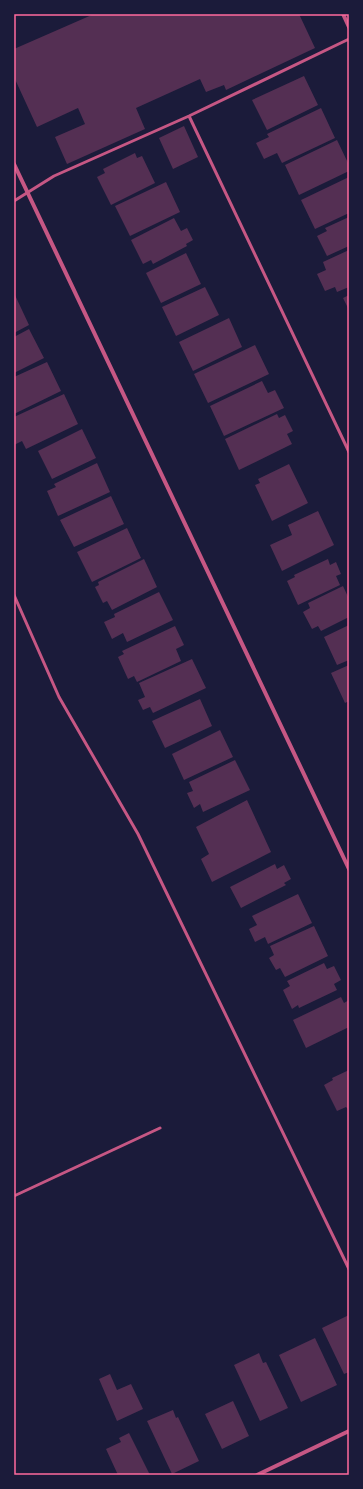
<svg xmlns="http://www.w3.org/2000/svg" width="363" height="1489" viewBox="0 0 363 1489" font-family="'PT Sans',sans-serif">
  <style>
    .building { fill: #542f53 }
    .lines { fill: none; stroke-linecap: round; stroke-linejoin: round }
    .service { stroke: #c65784; stroke-width: 3 }
    .minor { stroke: #c65784; stroke-width: 4 }
    .neatline { fill: none; stroke: #ff6b9d; stroke-width: 1.5 }
  </style>
  <rect width="100%" height="100%" fill="#1b1b3a"/>
  <path class="building" d="M 94,14 L 299,14 L 315,48 L 226,90 L 224,85 L 206,92 L 200,79 L 136,108 L 145,129 L 67,164 L 55,137 L 85,124 L 78,108 L 37,127 L 14,77 L 14,49 Z
    M 304,76 L 318,105 L 267,130 L 252,100 Z
    M 321,108 L 335,138 L 282,163 L 277,153 L 264,159 L 256,143 L 269,137 L 267,134 Z
    M 184,126 L 198,157 L 173,169 L 159,138 Z
    M 337,140 L 349,165 L 349,171 L 299,195 L 285,165 Z
    M 135,153 L 137,158 L 142,156 L 155,183 L 111,205 L 97,177 L 105,173 L 103,169 Z
    M 349,177 L 349,213 L 315,229 L 301,200 Z
    M 166,182 L 180,212 L 130,236 L 115,206 Z
    M 349,217 L 349,246 L 327,256 L 317,236 L 327,231 L 325,228 Z
    M 174,218 L 181,231 L 187,228 L 193,240 L 186,244 L 187,246 L 153,264 L 151,260 L 143,264 L 131,240 Z
    M 349,250 L 349,287 L 337,292 L 335,287 L 325,291 L 317,274 L 326,270 L 323,262 Z
    M 186,253 L 201,284 L 161,303 L 146,273 Z
    M 205,287 L 219,315 L 176,336 L 162,307 Z
    M 14,293 L 29,325 L 14,333 Z
    M 349,295 L 349,310 L 343,298 Z
    M 229,318 L 242,347 L 193,371 L 179,342 Z
    M 29,329 L 44,358 L 14,373 L 14,337 Z
    M 255,345 L 269,374 L 208,403 L 194,374 Z
    M 47,362 L 61,391 L 14,414 L 14,377 Z
    M 262,381 L 268,393 L 275,390 L 284,408 L 224,436 L 210,406 Z
    M 64,394 L 78,424 L 26,449 L 22,441 L 14,445 L 14,417 Z
    M 277,414 L 279,418 L 285,415 L 293,431 L 287,434 L 292,444 L 239,470 L 225,439 Z
    M 82,429 L 96,458 L 52,479 L 38,451 Z
    M 97,463 L 110,492 L 58,516 L 47,491 L 56,487 L 54,484 Z
    M 289,464 L 308,503 L 272,521 L 255,485 L 260,483 L 258,479 Z
    M 111,496 L 124,524 L 74,547 L 60,520 Z
    M 318,511 L 334,545 L 282,571 L 270,545 L 292,535 L 288,525 Z
    M 127,528 L 141,558 L 92,582 L 77,552 Z
    M 144,559 L 157,587 L 112,610 L 107,601 L 103,603 L 95,587 L 99,585 L 98,582 Z
    M 328,559 L 330,565 L 336,562 L 341,574 L 336,576 L 340,585 L 298,605 L 287,581 L 295,577 L 294,575 Z
    M 343,586 L 349,599 L 349,617 L 321,631 L 318,626 L 312,629 L 303,612 L 310,608 L 308,603 Z
    M 159,592 L 173,620 L 127,642 L 123,633 L 112,639 L 104,622 L 115,617 L 114,614 Z
    M 349,625 L 349,660 L 337,665 L 324,637 Z
    M 175,626 L 184,645 L 176,649 L 181,661 L 137,682 L 134,676 L 128,679 L 118,657 L 124,654 L 122,651 Z
    M 192,659 L 206,688 L 153,713 L 150,707 L 143,710 L 138,700 L 145,697 L 139,683 Z
    M 349,665 L 349,701 L 345,703 L 331,673 Z
    M 200,699 L 212,726 L 165,748 L 152,721 Z
    M 220,730 L 233,757 L 184,780 L 172,754 Z
    M 235,760 L 250,790 L 203,812 L 200,804 L 194,808 L 187,793 L 193,791 L 189,782 Z
    M 247,800 L 271,852 L 212,882 L 201,859 L 209,854 L 196,827 Z
    M 275,864 L 277,869 L 284,865 L 291,879 L 284,883 L 286,885 L 241,908 L 230,887 Z
    M 298,894 L 312,923 L 268,944 L 265,937 L 255,942 L 249,929 L 257,925 L 252,916 Z
    M 314,926 L 328,956 L 285,977 L 280,968 L 276,970 L 269,958 L 274,955 L 270,946 Z
    M 324,963 L 327,969 L 334,966 L 341,980 L 334,984 L 337,990 L 299,1008 L 298,1005 L 292,1009 L 283,990 L 290,986 L 287,981 Z
    M 341,997 L 344,1003 L 349,1000 L 349,1027 L 306,1048 L 293,1020 Z
    M 349,1070 L 349,1109 L 348,1109 L 346,1107 L 337,1111 L 324,1085 L 333,1080 L 332,1078 Z
    M 349,1315 L 349,1372 L 344,1374 L 322,1328 Z
    M 315,1338 L 337,1385 L 301,1402 L 279,1355 Z
    M 259,1353 L 263,1363 L 266,1362 L 288,1408 L 260,1421 L 234,1365 Z
    M 110,1374 L 117,1390 L 131,1384 L 143,1409 L 117,1421 L 99,1379 Z
    M 233,1401 L 249,1436 L 222,1449 L 205,1414 Z
    M 173,1410 L 176,1418 L 178,1417 L 199,1461 L 172,1474 L 147,1421 Z
    M 129,1433 L 150,1475 L 118,1475 L 106,1449 L 121,1442 L 119,1438 Z"/>
  <g class="lines">
    <path class="service" d="M 189,116 L 349,452
      M 14,201 L 54,176 L 189,116 L 349,39
      M 14,595 L 59,697 L 138,834 L 349,1269
      M 14,1196 L 160,1128"/>
    <path class="minor" d="M 343,14 L 349,27
      M 14,164 L 349,869
      M 257,1475 L 349,1431"/>
  </g>
  <rect width="363" height="1489" fill="none" stroke="#1b1b3a" stroke-width="30"/>
  <rect x="15" y="15" width="333" height="1459" class="neatline"/>
</svg>
